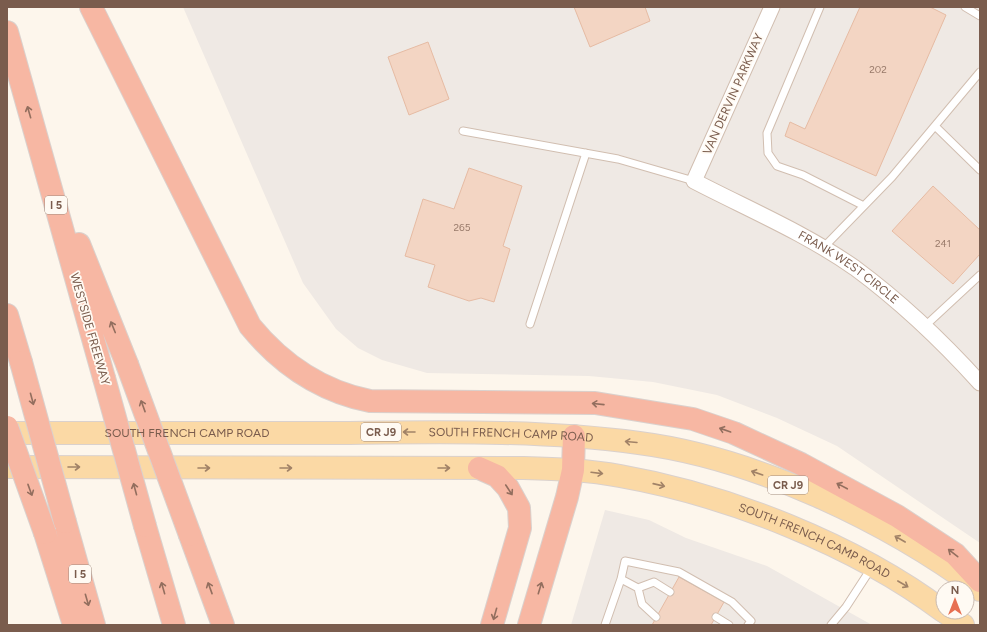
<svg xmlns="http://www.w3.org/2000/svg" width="987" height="632" viewBox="0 0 987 632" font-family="Figtree,sans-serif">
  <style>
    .industrial { fill: #efe9e4 }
    .building { fill: #f3d5c3; stroke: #e6bba3 }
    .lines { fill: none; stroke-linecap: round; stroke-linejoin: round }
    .service-casing { stroke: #d1beb0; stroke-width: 9 }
    .minor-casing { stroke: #d1beb0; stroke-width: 17 }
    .primary-casing { stroke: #dad1cd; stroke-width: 24 }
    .motorway-casing { stroke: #dad1cd; stroke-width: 24 }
    .service { stroke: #fff; stroke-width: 7 }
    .minor { stroke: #fff; stroke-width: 15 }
    .primary { stroke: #fbd9a5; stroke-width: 22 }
    .motorway { stroke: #f7b7a3; stroke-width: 22 }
    .motorway-bridge-casing { stroke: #dad1cd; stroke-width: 24; stroke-linecap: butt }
    .motorway-bridge { stroke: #f7b7a3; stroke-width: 22 }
    .oneway { stroke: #936e5e }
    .oneway2 { stroke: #a18267 }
    .labels { text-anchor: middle; stroke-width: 3.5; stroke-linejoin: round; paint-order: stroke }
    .number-label { font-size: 10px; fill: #987a6a }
    .shield { fill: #fffaf3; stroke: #a28b7f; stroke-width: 1 }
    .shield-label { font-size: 11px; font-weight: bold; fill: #7a5c4d }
    .street-label { font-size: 12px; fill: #7a5c4d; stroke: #fffaf3 }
  </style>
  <rect width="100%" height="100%" fill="#fdf6ec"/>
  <path class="industrial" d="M 183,7 L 980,7 L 980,543 L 837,446 L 777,418 L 717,395 L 653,382 L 589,376 L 427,373 L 382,360 L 358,348 L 336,329 L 303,283 Z
    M 605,510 L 649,520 L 686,538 L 767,566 L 872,625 L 571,625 Z"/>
  <path class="building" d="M 574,7 L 645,7 L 650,21 L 590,47 Z
    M 860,7 L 930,7 L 946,15 L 876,176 L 785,136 L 790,122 L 805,129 Z
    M 428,42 L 449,99 L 409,115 L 388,57 Z
    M 469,168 L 522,186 L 503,246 L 510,249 L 494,302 L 481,298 L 469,301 L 428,287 L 435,265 L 405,256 L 423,199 L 454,209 Z
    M 933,186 L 980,230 L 980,254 L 953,284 L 892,231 Z
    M 679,577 L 724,602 L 711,625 L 652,625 Z"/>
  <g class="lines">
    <g class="service-casing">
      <path id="service" d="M 820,7 L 767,133 L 768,153 L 777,166 L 803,175 L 864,206
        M 965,7 L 980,16
        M 935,126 L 980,170
        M 463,131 L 618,159 L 694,181
        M 823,248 L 892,177 L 980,72
        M 530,324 L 586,153
        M 925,326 L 980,275
        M 621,579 L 638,588 L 642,604 L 656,617
        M 638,588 L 654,582 L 670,592
        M 716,617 L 729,625
        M 605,625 L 621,579 L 625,561 L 679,572 L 732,602 L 751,621 L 748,625
        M 831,625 L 846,607 L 872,567"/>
    </g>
    <g class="minor-casing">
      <g id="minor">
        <path id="s1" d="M 772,7 L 694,181 C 748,209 805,233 855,268 C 901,302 942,341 980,383"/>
      </g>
    </g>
    <g class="primary-casing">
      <g id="primary">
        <path id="s2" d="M 7,433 C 120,433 233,433 346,433 C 444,432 542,430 639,443 C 755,458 887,521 980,590"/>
        <path id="s3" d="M 7,467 L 523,468 C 555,469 588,470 620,476 C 728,495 855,545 943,611"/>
        <path d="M 945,612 L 963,625"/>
      </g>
    </g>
    <g class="motorway-casing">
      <path id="motorway" d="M 91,7 L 250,326 C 282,365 320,391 370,401 L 595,403 L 693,419 L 734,433 L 801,464 L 897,516 L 955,554 L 980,581
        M 7,32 L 104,378
        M 79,244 L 127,364
        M 7,315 L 21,362
        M 479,468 L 497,476 L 508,488 L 519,508 L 520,528 L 492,625
        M 65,522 L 94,625
        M 145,526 L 174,625
        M 45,533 L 74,625
        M 190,535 L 223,625
        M 529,625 L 567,497 L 573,470 L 574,436"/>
    </g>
    <use href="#service" class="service"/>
    <use href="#minor" class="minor"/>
    <use href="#primary" class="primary"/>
    <use href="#motorway" class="motorway"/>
    <g class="motorway-bridge-casing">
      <path id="motorway-bridge" d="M 21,362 L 65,522
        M 127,364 L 190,535
        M 104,378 L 145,526
        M 7,427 L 45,533"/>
    </g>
    <use href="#motorway-bridge" class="motorway-bridge"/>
  </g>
  <defs><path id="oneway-shaft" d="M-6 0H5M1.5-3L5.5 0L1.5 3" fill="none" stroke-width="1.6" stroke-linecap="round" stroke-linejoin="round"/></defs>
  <g class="oneway">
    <use href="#oneway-shaft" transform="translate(29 112) rotate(-106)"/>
    <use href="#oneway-shaft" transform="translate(113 327) rotate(-112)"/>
    <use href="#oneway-shaft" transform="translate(32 399) rotate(75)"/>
    <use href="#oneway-shaft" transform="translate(598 404) rotate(-174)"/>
    <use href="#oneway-shaft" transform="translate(143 406) rotate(-110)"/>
    <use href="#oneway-shaft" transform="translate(725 430) rotate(-161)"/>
    <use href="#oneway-shaft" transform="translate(842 486) rotate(-152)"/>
    <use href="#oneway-shaft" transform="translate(135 489) rotate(-105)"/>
    <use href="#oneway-shaft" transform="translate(30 490) rotate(70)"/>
    <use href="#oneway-shaft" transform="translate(509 490) rotate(57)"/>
    <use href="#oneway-shaft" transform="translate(953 553) rotate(-142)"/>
    <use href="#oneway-shaft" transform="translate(163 588) rotate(-106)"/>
    <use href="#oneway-shaft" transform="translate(210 588) rotate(-110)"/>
    <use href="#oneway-shaft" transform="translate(540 588) rotate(-73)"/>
    <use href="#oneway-shaft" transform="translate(87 600) rotate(74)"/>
    <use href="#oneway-shaft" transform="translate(495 614) rotate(106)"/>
  </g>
  <g class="oneway2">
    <use href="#oneway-shaft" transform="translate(409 432) rotate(180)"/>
    <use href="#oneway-shaft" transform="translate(631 442) rotate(-175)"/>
    <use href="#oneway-shaft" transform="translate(74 467)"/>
    <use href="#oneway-shaft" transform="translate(204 468)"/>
    <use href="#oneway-shaft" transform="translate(286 468)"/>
    <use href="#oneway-shaft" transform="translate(444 468)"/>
    <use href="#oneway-shaft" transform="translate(597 473) rotate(7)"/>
    <use href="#oneway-shaft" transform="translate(757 473) rotate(-161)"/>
    <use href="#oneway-shaft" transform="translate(659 485) rotate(13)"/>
    <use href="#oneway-shaft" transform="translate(900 539) rotate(-150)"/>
    <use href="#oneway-shaft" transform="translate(903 584) rotate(30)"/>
  </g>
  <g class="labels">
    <g class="number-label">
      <text x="878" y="73">202</text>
      <text x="462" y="231">265</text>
      <text x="943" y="247">241</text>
    </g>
    <g class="shield">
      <rect x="45" y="196" width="22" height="18" rx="3"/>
      <rect x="361" y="423" width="40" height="18" rx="3"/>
      <rect x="768" y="476" width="40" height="18" rx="3"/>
      <rect x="69" y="565" width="22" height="18" rx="3"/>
    </g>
    <g class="shield-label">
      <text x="56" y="209">I 5</text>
      <text x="381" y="436">CR J9</text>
      <text x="788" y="489">CR J9</text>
      <text x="80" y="578">I 5</text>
    </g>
    <g class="street-label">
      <text transform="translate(733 94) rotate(-66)" y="4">VAN DERVIN PARKWAY</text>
      <text dy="4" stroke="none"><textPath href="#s1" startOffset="368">FRANK WEST CIRCLE</textPath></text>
      <text transform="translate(90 329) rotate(74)" y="4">WESTSIDE FREEWAY</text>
      <text dy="4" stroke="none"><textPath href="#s2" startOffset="180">SOUTH FRENCH CAMP ROAD</textPath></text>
      <text dy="4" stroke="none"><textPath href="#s2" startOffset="504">SOUTH FRENCH CAMP ROAD</textPath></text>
      <text dy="4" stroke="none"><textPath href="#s3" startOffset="819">SOUTH FRENCH CAMP ROAD</textPath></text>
    </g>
  </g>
  <rect width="987" height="632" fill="none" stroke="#7a5c4d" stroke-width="16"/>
  <g transform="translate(955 600)"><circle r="19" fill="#fffaf3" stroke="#cabbb1"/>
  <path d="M0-3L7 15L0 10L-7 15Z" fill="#e76f51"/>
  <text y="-6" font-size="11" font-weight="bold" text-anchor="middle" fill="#7a5c4d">N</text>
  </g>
</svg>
